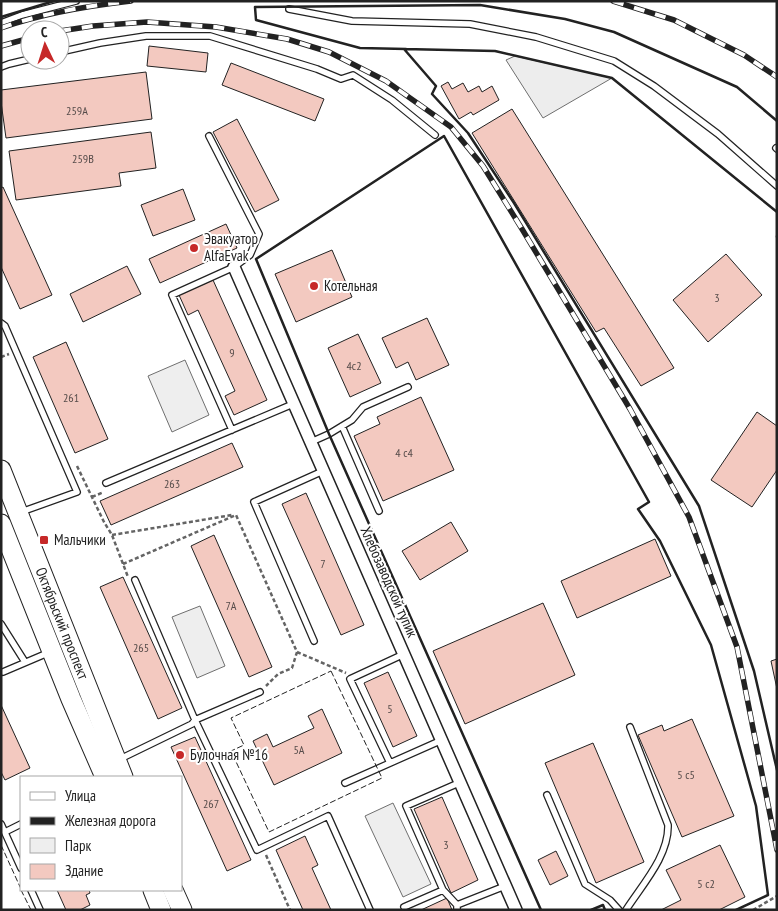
<svg xmlns="http://www.w3.org/2000/svg" width="778" height="911" viewBox="0 0 778 911" font-family="'PT Sans Narrow',sans-serif">
  <style>
    .green { fill: #eee; stroke: #6f6f6f }
    .parking { fill: #ededed; stroke: #6f6f6f }
    .building { fill: #f3c9c0; stroke: #222 }
    .lines { fill: none; stroke-linecap: round; stroke-linejoin: round }
    .lane-casing { stroke: #222; stroke-width: 8 }
    .street-casing { stroke: #222; stroke-width: 14 }
    .primary-casing { stroke: #222; stroke-width: 21 }
    .path { stroke: #646464; stroke-width: 2.5; stroke-dasharray: 4 2.5; stroke-linecap: butt }
    .lane { stroke: #fff; stroke-width: 5.5 }
    .street { stroke: #fff; stroke-width: 11 }
    .primary { stroke: #fff; stroke-width: 19 }
    .rail-casing { stroke: #222; stroke-width: 5.5 }
    .rail { stroke: #fff; stroke-width: 4; stroke-dasharray: 11; stroke-linecap: butt }
    .fence { stroke: #222; stroke-width: 1; stroke-dasharray: 6 2.5; stroke-linecap: butt }
    .wall { stroke: #222; stroke-width: 2.5 }
    .poi-dot { fill: #c62828; stroke: #fff; stroke-width: 2 }
    .labels { text-anchor: middle; stroke-width: 4; stroke-linejoin: round; paint-order: stroke }
    .number-label { font-size: 12px; fill: #564c4a }
    .poi-label { font-size: 15px; fill: #222; stroke: #fff; text-anchor: start }
    .street-label { font-size: 15px; fill: #222; stroke: #fff }
  </style>
  <rect width="100%" height="100%" fill="#fff"/>
  <path class="green" d="M 185,360 L 209,415 L 172,432 L 148,376 Z
    M 200,606 L 225,666 L 197,678 L 172,617 Z
    M 393,803 L 431,884 L 403,897 L 365,816 Z"/>
  <path class="parking" d="M 515,56 L 612,78 L 543,118 L 506,60 Z"/>
  <path class="building" d="M 149,46 L 208,53 L 206,72 L 147,66 Z
    M 231,63 L 324,99 L 315,121 L 222,85 Z
    M 146,72 L 152,119 L 6,138 L 1,102 L 1,90 Z
    M 448,82 L 452,89 L 463,83 L 468,92 L 479,86 L 482,92 L 492,86 L 499,100 L 473,115 L 471,112 L 459,119 L 441,86 Z
    M 512,109 L 674,368 L 641,386 L 604,328 L 596,332 L 472,133 Z
    M 237,119 L 279,200 L 255,212 L 213,132 Z
    M 151,132 L 156,168 L 119,173 L 121,186 L 16,200 L 9,151 Z
    M 3,187 L 52,295 L 20,309 L 1,267 L 1,188 Z
    M 183,189 L 195,220 L 153,236 L 141,205 Z
    M 226,224 L 237,248 L 160,283 L 149,259 Z
    M 332,250 L 352,297 L 296,322 L 275,274 Z
    M 726,254 L 762,295 L 708,342 L 673,300 Z
    M 127,266 L 141,294 L 83,322 L 70,294 Z
    M 213,280 L 267,400 L 234,415 L 225,396 L 235,391 L 198,310 L 188,315 L 179,295 Z
    M 427,318 L 449,365 L 416,380 L 408,362 L 396,368 L 382,338 Z
    M 358,334 L 381,383 L 350,397 L 328,348 Z
    M 66,342 L 108,439 L 75,453 L 33,357 Z
    M 421,397 L 454,470 L 383,501 L 354,436 L 380,424 L 377,417 Z
    M 757,412 L 777,426 L 777,470 L 752,507 L 711,480 Z
    M 232,443 L 243,467 L 111,525 L 100,501 Z
    M 306,493 L 364,625 L 341,635 L 282,504 Z
    M 451,522 L 468,551 L 420,580 L 402,551 Z
    M 214,535 L 272,667 L 249,677 L 191,546 Z
    M 655,539 L 671,576 L 577,618 L 561,581 Z
    M 123,577 L 182,708 L 158,719 L 100,587 Z
    M 543,603 L 575,675 L 465,724 L 433,651 Z
    M 777,659 L 777,689 L 771,661 Z
    M 388,672 L 417,736 L 393,747 L 364,683 Z
    M 1,705 L 30,768 L 5,780 L 1,772 Z
    M 322,709 L 342,753 L 274,785 L 253,741 L 267,734 L 273,747 L 314,728 L 308,716 Z
    M 692,719 L 734,816 L 682,837 L 638,735 L 662,725 L 664,731 Z
    M 195,737 L 251,860 L 227,871 L 171,747 Z
    M 593,743 L 644,862 L 596,883 L 545,763 Z
    M 442,797 L 478,880 L 451,893 L 414,809 Z
    M 305,836 L 318,865 L 312,868 L 331,910 L 303,910 L 276,850 Z
    M 720,845 L 745,897 L 719,910 L 661,910 L 681,900 L 666,870 Z
    M 556,851 L 568,876 L 550,885 L 538,860 Z
    M 57,890 L 89,890 L 90,893 L 86,895 L 90,905 L 80,910 L 66,910 Z
    M 447,898 L 452,910 L 421,910 Z"/>
  <g class="lines">
    <g class="lane-casing">
      <path id="lane" d="M 289,9 L 352,21 L 470,24 L 536,37 L 614,61 L 654,86 L 718,134 L 777,186
        M 1,23 L 22,15 L 76,1
        M 60,52 L 100,43 L 146,36 L 210,36 L 317,69 L 341,79 L 353,75 L 392,100 L 435,135
        M 1,67 L 9,64 L 30,59
        M 209,136 L 259,234 L 250,255 L 234,267 L 172,295 L 232,430
        M 776,148 L 777,149
        M 1,323 L 5,326 L 77,492 L 21,512
        M 342,426 L 379,511
        M 311,442 L 329,434 L 352,420 L 363,407 L 408,387
        M 106,483 L 293,404
        M 135,580 L 195,720 L 260,692
        M 1,624 L 25,662
        M 314,641 L 254,502 L 323,471
        M 3,672 L 50,652
        M 120,759 L 192,724 L 195,720 L 257,850 L 328,816 L 370,910
        M 390,763 L 350,679 L 404,654
        M 345,783 L 442,740
        M 547,795 L 585,884 L 610,900 L 619,910
        M 1,824 L 21,868
        M 5,832 L 21,824
        M 31,890 L 40,910
        M 457,905 L 443,890 L 406,806 L 461,782
        M 404,907 L 443,890
        M 457,910 L 457,905 L 505,886
        M 626,910 C 642,885 669,856 668,825 L 630,727"/>
    </g>
    <g class="street-casing">
      <path id="street" d="M 234,267 L 516,910"/>
    </g>
    <g class="primary-casing">
      <g id="primary">
        <path id="s1" d="M 1,470 L 123,777"/>
        <path d="M 1,524 L 71,699 L 105,777"/>
        <path d="M 153,890 L 161,910"/>
        <path d="M 173,890 L 182,910"/>
      </g>
    </g>
    <path class="path" d="M 1,357 L 9,354
      M 77,466 L 104,522 L 112,535 L 128,577
      M 92,497 L 104,492
      M 112,535 L 232,515
      M 123,564 L 236,515 L 297,652 L 292,668 L 278,674 L 266,686
      M 297,652 L 346,673
      M 266,855 L 290,910
      M 753,910 L 777,896"/>
    <use href="#lane" class="lane"/>
    <use href="#street" class="street"/>
    <use href="#primary" class="primary"/>
    <g class="rail-casing">
      <path id="rail" d="M 613,1 L 674,20 L 744,55 L 777,77
        M 1,28 C 43,13 87,6 131,1
        M 60,31 L 93,26 L 147,22 L 216,27 L 287,39 L 329,52 L 386,81 L 451,127 L 483,166 L 522,229 L 630,409 L 689,517 L 737,647 L 777,850
        M 1,46 L 30,38"/>
    </g>
    <use href="#rail" class="rail"/>
    <path class="fence" d="M 331,671 L 382,778 L 269,832 L 231,751 L 244,745 L 231,718 Z
      M 1,845 L 21,889
      M 21,890 L 31,910"/>
    <path class="wall" d="M 1,17 L 54,1
      M 406,49 L 360,48 L 256,20 L 255,7 L 480,5 L 565,19 L 614,32 L 737,87 L 777,121
      M 777,212 L 612,78 L 495,51 L 404,49 L 436,86 L 432,94 L 468,133 L 514,203 L 699,506 L 754,671 L 777,770
      M 777,236 L 777,237
      M 541,910 L 329,434 L 256,259 L 444,136 L 649,502 L 638,509 L 660,541 L 711,645 L 756,806 L 768,895 L 736,910
      M 591,910 L 603,905 L 605,910"/>
  </g>
  <g class="poi-dot">
    <circle cx="194" cy="248" r="5"/>
    <circle cx="314" cy="286" r="5"/>
    <rect x="39" y="535" width="10" height="10" rx="2.5"/>
    <circle cx="180" cy="755" r="5"/>
  </g>
  <g class="labels">
    <g class="number-label">
      <text x="77" y="115">259А</text>
      <text x="83" y="163">259В</text>
      <text x="717" y="302">3</text>
      <text x="232" y="357">9</text>
      <text x="354" y="370">4с2</text>
      <text x="71" y="402">261</text>
      <text x="404" y="457">4 с4</text>
      <text x="172" y="488">263</text>
      <text x="323" y="568">7</text>
      <text x="231" y="610">7А</text>
      <text x="141" y="652">265</text>
      <text x="390" y="713">5</text>
      <text x="299" y="754">5А</text>
      <text x="686" y="779">5 с5</text>
      <text x="211" y="808">267</text>
      <text x="446" y="849">3</text>
      <text x="706" y="888">5 с2</text>
    </g>
    <g class="poi-label">
      <text x="204" y="244">Эвакуатор<tspan x="204" dy="17">AlfaEvak</tspan></text>
      <text x="324" y="291">Котельная</text>
      <text x="54" y="545">Мальчики</text>
      <text x="190" y="760">Булочная №16</text>
    </g>
    <g class="street-label">
      <text transform="translate(389 582) rotate(66)" y="5">Хлебозаводской тупик</text>
      <text dy="5" stroke="none"><textPath href="#s1" startOffset="165">Октябрьский проспект</textPath></text>
    </g>
  </g>
  <rect width="778" height="911" fill="none" stroke="#222222" stroke-width="5"/>
  <rect x="20" y="776" width="162" height="115" fill="#ffffff" stroke="#a7a7a7"/>
  <rect x="30" y="792" width="25" height="8" fill="#ffffff" stroke="#a7a7a7"/>
  <text x="65" y="801" font-size="15" fill="#222222">Улица</text>
  <rect x="30" y="817" width="25" height="8" fill="#222222" stroke="#a7a7a7"/>
  <text x="65" y="826" font-size="15" fill="#222222">Железная дорога</text>
  <rect x="30" y="838" width="25" height="15" fill="#eeeeee" stroke="#a7a7a7"/>
  <text x="65" y="851" font-size="15" fill="#222222">Парк</text>
  <rect x="30" y="864" width="25" height="15" fill="#f3c9c0" stroke="#a7a7a7"/>
  <text x="65" y="876" font-size="15" fill="#222222">Здание</text>
  <g transform="translate(45 45) rotate(356)"><circle r="24" fill="#ffffff" stroke="#a7a7a7"/>
  <path d="M0-4L9 19L0 12L-9 19Z" fill="#c62828"/>
  <text y="-8" font-size="14" font-weight="bold" text-anchor="middle" fill="#222222">С</text>
  </g>
</svg>
